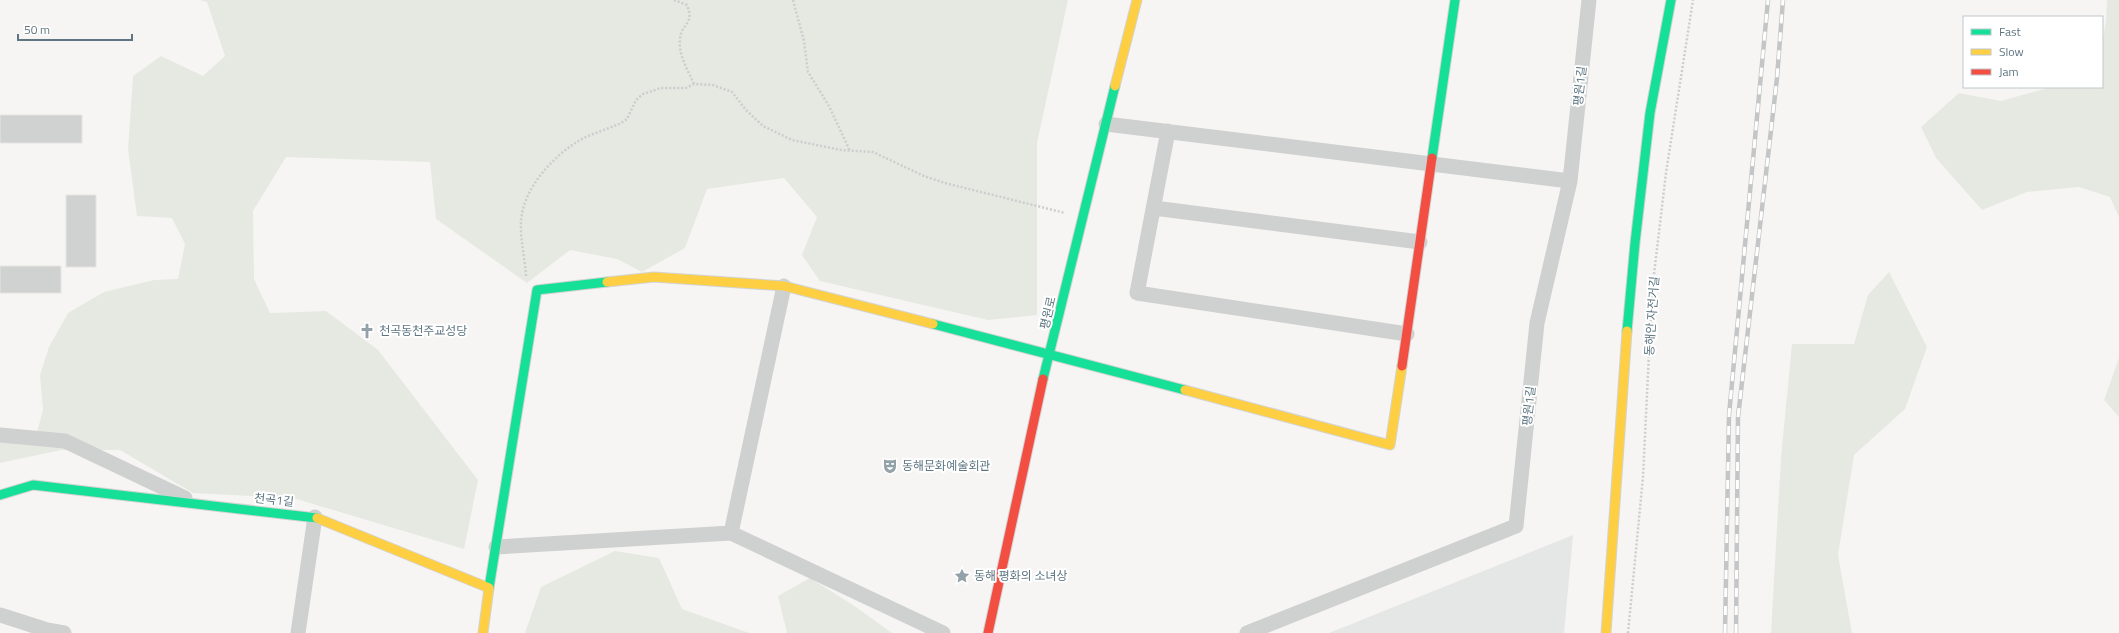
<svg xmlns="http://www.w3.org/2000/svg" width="2119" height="633" viewBox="0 0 2119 633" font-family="'Titillium Web','Noto Sans KR',sans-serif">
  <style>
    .built { fill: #e5e7e6 }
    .green { fill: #e6e9e1 }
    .building { fill: #d0d2d1; stroke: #e5e4e3 }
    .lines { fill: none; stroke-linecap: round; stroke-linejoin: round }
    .fast-casing { stroke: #d2d3d3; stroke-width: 11 }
    .slow-casing { stroke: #d2d3d3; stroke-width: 11 }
    .jam-casing { stroke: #d2d3d3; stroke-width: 11 }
    .path { stroke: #cccdce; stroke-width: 2.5; stroke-dasharray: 2 2; stroke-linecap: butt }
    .street { stroke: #cfd0d0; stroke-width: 15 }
    .fast { stroke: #16e098; stroke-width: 9 }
    .slow { stroke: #ffcf43; stroke-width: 9 }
    .jam { stroke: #f24e42; stroke-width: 9 }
    .rail-casing { stroke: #c3c5c6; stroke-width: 4.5 }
    .rail { stroke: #fff; stroke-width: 3; stroke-dasharray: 9; stroke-linecap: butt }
    .labels { text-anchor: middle; stroke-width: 4; stroke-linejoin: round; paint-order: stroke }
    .street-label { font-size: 12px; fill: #5e7681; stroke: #fff }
    .poi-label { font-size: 12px; fill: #5e7681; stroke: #fff; text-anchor: start }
  </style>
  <rect width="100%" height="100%" fill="#f6f5f3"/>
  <path class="built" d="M 1573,535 L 1564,633 L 1329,633 Z"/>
  <path class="green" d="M 200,0 L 1068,0 L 1037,143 L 1037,315 L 988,320 L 820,281 L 802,255 L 817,217 L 784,178 L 707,189 L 685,248 L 642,272 L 617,259 L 570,250 L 527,283 L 436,219 L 430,162 L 286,157 L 253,211 L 254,279 L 270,313 L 326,311 L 378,350 L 478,480 L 464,549 L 293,498 L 193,493 L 120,450 L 61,450 L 0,463 L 0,428 L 37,432 L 43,410 L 40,375 L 49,347 L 68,313 L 104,292 L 154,280 L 178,279 L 185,244 L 172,218 L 137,216 L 128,149 L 133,76 L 161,56 L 203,76 L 225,56 L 207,2 Z
    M 2107,0 L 2119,0 L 2119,217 L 2110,197 L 2079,187 L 2027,192 L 1982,210 L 1936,158 L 1921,127 L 1959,93 L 2001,101 L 2051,87 L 2102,87 L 2102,44 L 2106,21 Z
    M 1889,272 L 1927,347 L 1905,409 L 1854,455 L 1838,555 L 1852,633 L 1771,633 L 1781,457 L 1792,344 L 1854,344 L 1868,295 Z
    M 2119,358 L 2119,417 L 2104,400 Z
    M 615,551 L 659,558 L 682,609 L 749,633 L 525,633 L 541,587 Z
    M 810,578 L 853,605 L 892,633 L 787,633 L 778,596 Z"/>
  <path class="building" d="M 0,115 L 82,115 L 82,143 L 0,143 Z
    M 66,195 L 96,195 L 96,267 L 66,267 Z
    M 0,266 L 61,266 L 61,293 L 0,293 Z"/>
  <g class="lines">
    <g class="fast-casing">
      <path id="fast" d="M 1432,158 L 1455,0
        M 933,324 L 1185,390
        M 1627,331 L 1635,243 L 1650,113 L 1671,0
        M 1043,379 L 1115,86
        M 0,495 L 33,485 L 317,518
        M 489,588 L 537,290 L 607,282"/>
    </g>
    <g class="slow-casing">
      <path id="slow" d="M 1115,86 L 1137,0
        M 607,282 L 654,277 L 784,286 L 933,324
        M 1185,390 L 1390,445 L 1402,366
        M 317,518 L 489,588 L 483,633
        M 1606,633 L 1627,331"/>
    </g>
    <g class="jam-casing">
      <path id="jam" d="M 1402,366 L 1432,158
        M 988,633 L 1043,379"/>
    </g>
    <path class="path" d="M 674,0 L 687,5 C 695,25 681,23 680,39 C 678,55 688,70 694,84
      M 793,0 L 804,41 L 808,72 L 829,106 L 850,151
      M 526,276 C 525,258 520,240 521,221 C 523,190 550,160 575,143 C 589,134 606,130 621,123 L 627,119 L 636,100 L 643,94 L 661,88 L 686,88 L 694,84 L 713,85 L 732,92 L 746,110 L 763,126 L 792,140 L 841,150 L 873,152 L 924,176 L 945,183 L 1065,213
      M 1628,633 L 1643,477 L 1652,291 L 1666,173 L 1693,0"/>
    <path class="street" d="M 1106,124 L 1570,181
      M 1168,131 L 1137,293 L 1407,334
      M 1154,208 L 1420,242
      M 0,435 L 65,441 L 185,498
      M 731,533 L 784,286
      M 496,547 L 731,533 L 943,633
      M 0,615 L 47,630 L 64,633
      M 298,633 L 315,517
      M 1247,633 L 1516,526 L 1537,323 L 1570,181 L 1589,0"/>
    <use href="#fast" class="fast"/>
    <use href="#slow" class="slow"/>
    <use href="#jam" class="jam"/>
    <g class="rail-casing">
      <path id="rail" d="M 1725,633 L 1729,415 L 1768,0
        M 1736,633 L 1738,417 L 1777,78 L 1783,0"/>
    </g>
    <use href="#rail" class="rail"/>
  </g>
  <defs>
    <g id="church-bare" transform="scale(1.2)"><path d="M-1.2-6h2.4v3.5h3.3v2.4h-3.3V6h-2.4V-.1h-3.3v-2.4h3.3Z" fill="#93a2a9" stroke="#fff" stroke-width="2.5" paint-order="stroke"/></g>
    <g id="theatre-bare" transform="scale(1.2)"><path d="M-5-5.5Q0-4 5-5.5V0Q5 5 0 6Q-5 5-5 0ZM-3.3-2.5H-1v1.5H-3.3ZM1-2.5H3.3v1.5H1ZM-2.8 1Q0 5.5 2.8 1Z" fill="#93a2a9" stroke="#fff" stroke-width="2.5" paint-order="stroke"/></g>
    <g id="sight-bare" transform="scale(1.2)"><path d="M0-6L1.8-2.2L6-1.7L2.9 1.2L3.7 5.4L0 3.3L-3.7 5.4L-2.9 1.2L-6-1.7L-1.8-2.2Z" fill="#93a2a9" stroke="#fff" stroke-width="2.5" paint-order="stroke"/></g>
  </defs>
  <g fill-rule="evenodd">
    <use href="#church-bare" x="367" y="331"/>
    <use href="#theatre-bare" x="890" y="466"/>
    <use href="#sight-bare" x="962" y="576"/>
  </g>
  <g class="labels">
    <g class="street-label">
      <text transform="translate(1580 86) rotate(-84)" y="4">평원1길</text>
      <text transform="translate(1048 313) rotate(-77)" y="4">평원로</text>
      <text transform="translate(1652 316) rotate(-86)" y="4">동해안 자전거길</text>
      <text transform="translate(1529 406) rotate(-84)" y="4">평원1길</text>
      <text transform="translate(274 500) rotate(6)" y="4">천곡1길</text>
    </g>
    <g class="poi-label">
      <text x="379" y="335">천곡동천주교성당</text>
      <text x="902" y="470">동해문화예술회관</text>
      <text x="974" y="580">동해 평화의 소녀상</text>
    </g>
  </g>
  <rect x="1963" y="16" width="140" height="72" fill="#ffffff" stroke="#bfc8cd"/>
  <rect x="1971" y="29" width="20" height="6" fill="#16e098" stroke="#bfc8cd"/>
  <text x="1999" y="36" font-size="12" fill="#5e7681">Fast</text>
  <rect x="1971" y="49" width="20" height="6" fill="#ffcf43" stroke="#bfc8cd"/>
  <text x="1999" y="56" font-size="12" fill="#5e7681">Slow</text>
  <rect x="1971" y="69" width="20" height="6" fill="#f24e42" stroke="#bfc8cd"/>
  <text x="1999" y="76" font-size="12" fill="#5e7681">Jam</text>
  <path d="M18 34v6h114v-6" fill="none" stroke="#5e7681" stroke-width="2"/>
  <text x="24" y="34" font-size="12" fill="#5e7681" stroke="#ffffff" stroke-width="3" paint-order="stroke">50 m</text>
</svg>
